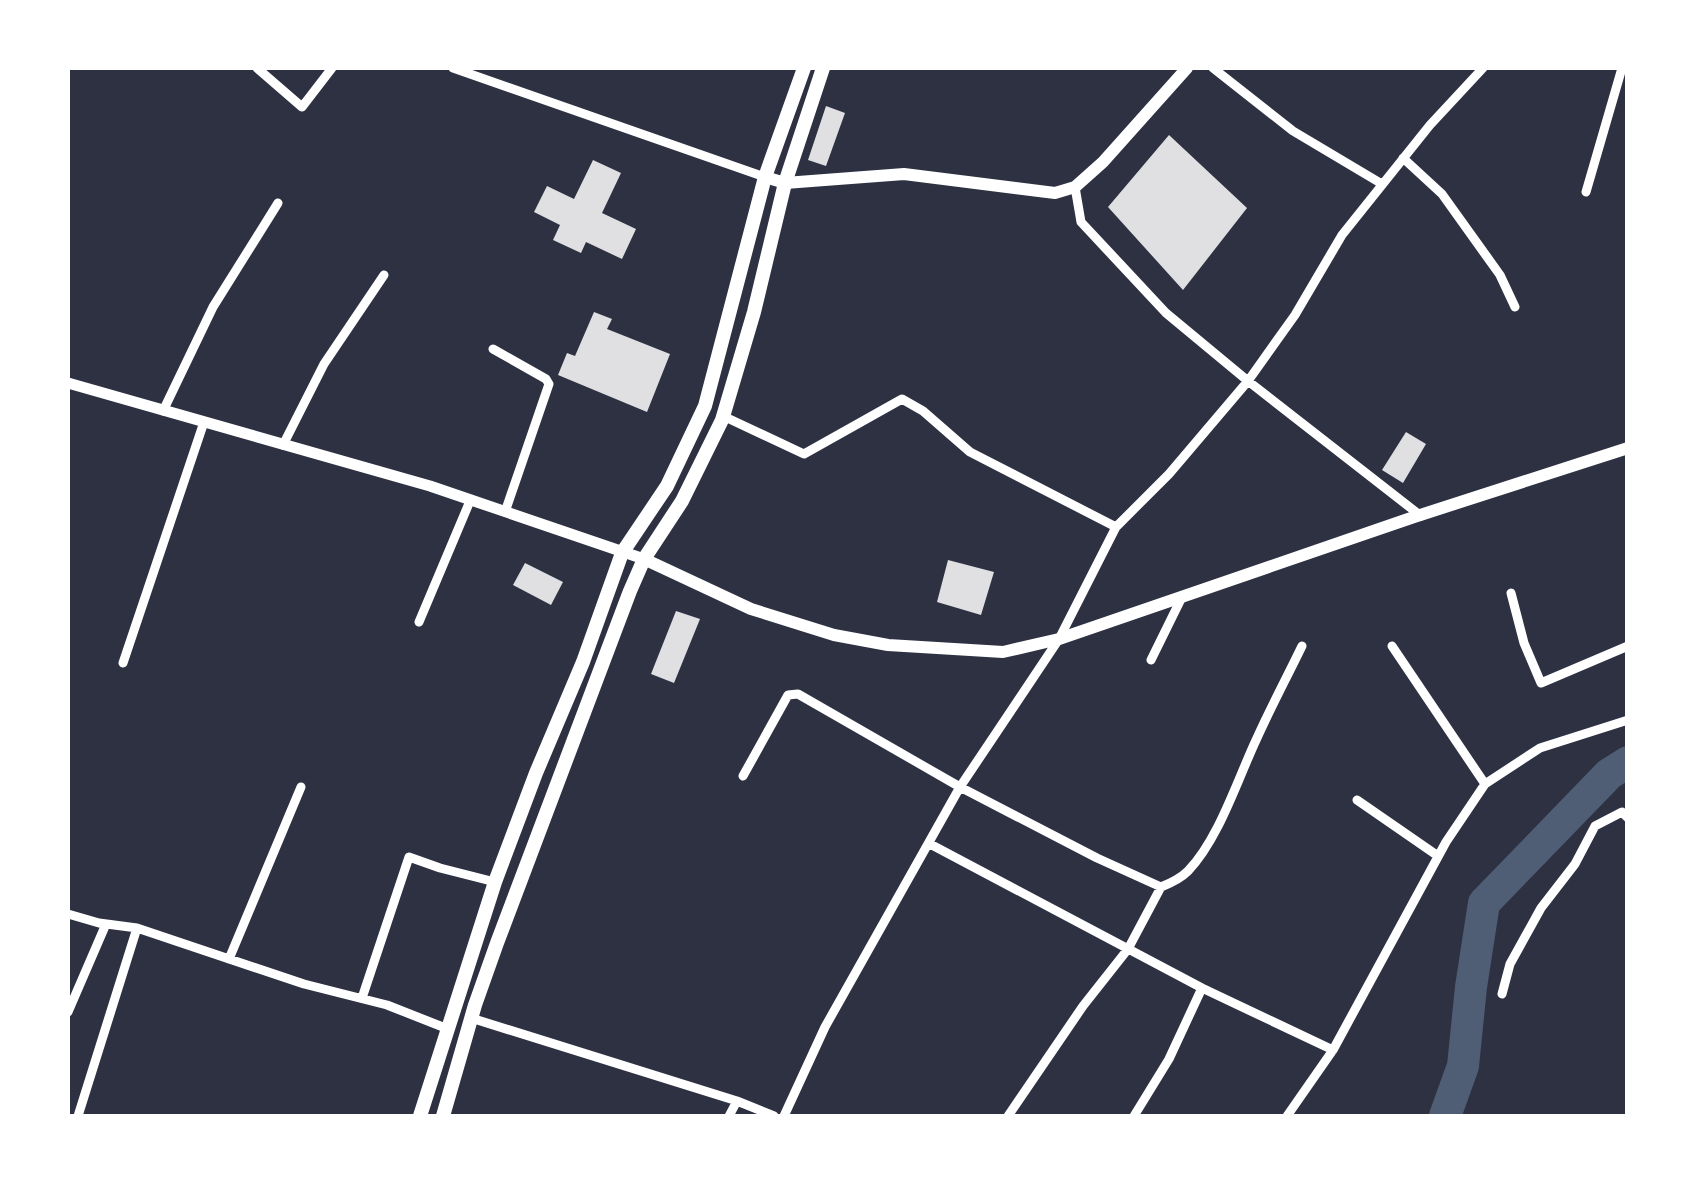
<svg xmlns="http://www.w3.org/2000/svg" width="1695" height="1184" viewBox="0 0 1695 1184" font-family="'Sofia Sans Condensed',sans-serif">
  <style>
    .lines { fill: none; stroke-linecap: round; stroke-linejoin: round }
    .river { stroke: #4f5d75; stroke-width: 32 }
    .building { fill: #e0e0e3 }
    .minor { stroke: #fff; stroke-width: 9 }
    .tertiary { stroke: #fff; stroke-width: 11 }
    .secondary { stroke: #fff; stroke-width: 12 }
    .primary { stroke: #fff; stroke-width: 14 }
  </style>
  <rect width="100%" height="100%" fill="#2d3142"/>
  <g class="lines">
    <path class="river" d="M 1445,1116 L 1463,1066 L 1471,987 L 1484,903 L 1609,774 L 1628,762"/>
  </g>
  <path class="building" d="M 826,106 L 845,113 L 826,166 L 808,160 Z
    M 1169,135 L 1247,208 L 1183,290 L 1108,207 Z
    M 593,160 L 621,173 L 602,213 L 636,229 L 622,259 L 586,242 L 581,253 L 553,240 L 560,225 L 534,212 L 547,186 L 574,199 Z
    M 594,312 L 612,319 L 607,329 L 670,354 L 647,412 L 558,375 L 567,353 L 575,356 Z
    M 1406,432 L 1426,444 L 1403,483 L 1382,470 Z
    M 948,560 L 994,572 L 981,615 L 937,602 Z
    M 525,563 L 563,582 L 551,605 L 513,585 Z
    M 676,611 L 700,619 L 674,683 L 651,674 Z"/>
  <g class="lines">
    <path class="minor" d="M 257,68 L 302,107 L 332,68
      M 453,68 L 765,177
      M 1213,68 L 1293,131 L 1382,184
      M 1403,158 L 1442,194 L 1500,275 L 1515,307
      M 1075,187 L 1081,222 L 1166,313 L 1248,381 L 1421,516
      M 1586,192 L 1622,68
      M 493,349 L 546,379 L 549,384 L 505,512
      M 163,411 L 213,307 L 278,203
      M 723,416 L 804,454 L 902,399 L 923,411 L 970,452 L 1116,527
      M 283,445 L 324,364 L 384,275
      M 1511,593 L 1524,643 L 1541,683 L 1628,646
      M 419,622 L 470,501
      M 1392,646 L 1485,784
      M 1151,660 L 1182,597
      M 123,663 L 204,422
      M 743,776 L 788,695 L 798,694 L 960,787 L 1097,858 L 1161,887 L 1128,949 L 1083,1006 L 1008,1116
      M 1357,800 L 1438,856
      M 930,844 L 1202,988 L 1333,1050
      M 1161,887 C 1171,883 1180,879 1188,871 C 1219,839 1238,778 1257,738 C 1271,707 1287,677 1302,646
      M 68,914 L 99,923 L 137,928 L 304,984 L 387,1005 L 448,1029
      M 229,959 L 301,787
      M 1502,994 L 1510,964 L 1541,908 L 1575,864 L 1595,826 L 1622,812 L 1628,818
      M 362,998 L 409,857 L 440,868 L 495,882
      M 68,1012 L 106,924
      M 471,1018 L 737,1101 L 774,1116
      M 78,1116 L 137,928
      M 729,1116 L 737,1101
      M 784,1116 L 825,1027 L 960,787 L 1059,639 L 1116,527 L 1169,474 L 1248,381 L 1295,315 L 1342,235 L 1430,125 L 1483,68
      M 1134,1116 L 1169,1059 L 1202,988
      M 1287,1116 L 1333,1050 L 1446,842 L 1485,784 L 1540,748 L 1628,720"/>
    <path class="tertiary" d="M 68,383 L 430,486 L 644,559"/>
    <path class="secondary" d="M 765,177 L 785,183 L 904,174 L 1055,193 L 1075,187 L 1103,162 L 1187,68
      M 644,559 L 751,609 L 834,635 L 888,645 L 1003,652 L 1059,639 L 1414,517 L 1628,448"/>
    <path class="primary" d="M 420,1116 L 495,882 L 536,773 L 583,662 L 622,553 L 667,486 L 705,406 L 765,177 L 804,68
      M 443,1116 L 475,1005 L 497,943 L 630,591 L 644,559 L 682,501 L 722,420 L 754,312 L 785,183 L 823,68"/>
  </g>
  <rect width="1695" height="1184" fill="none" stroke="#ffffff" stroke-width="140"/>
</svg>
